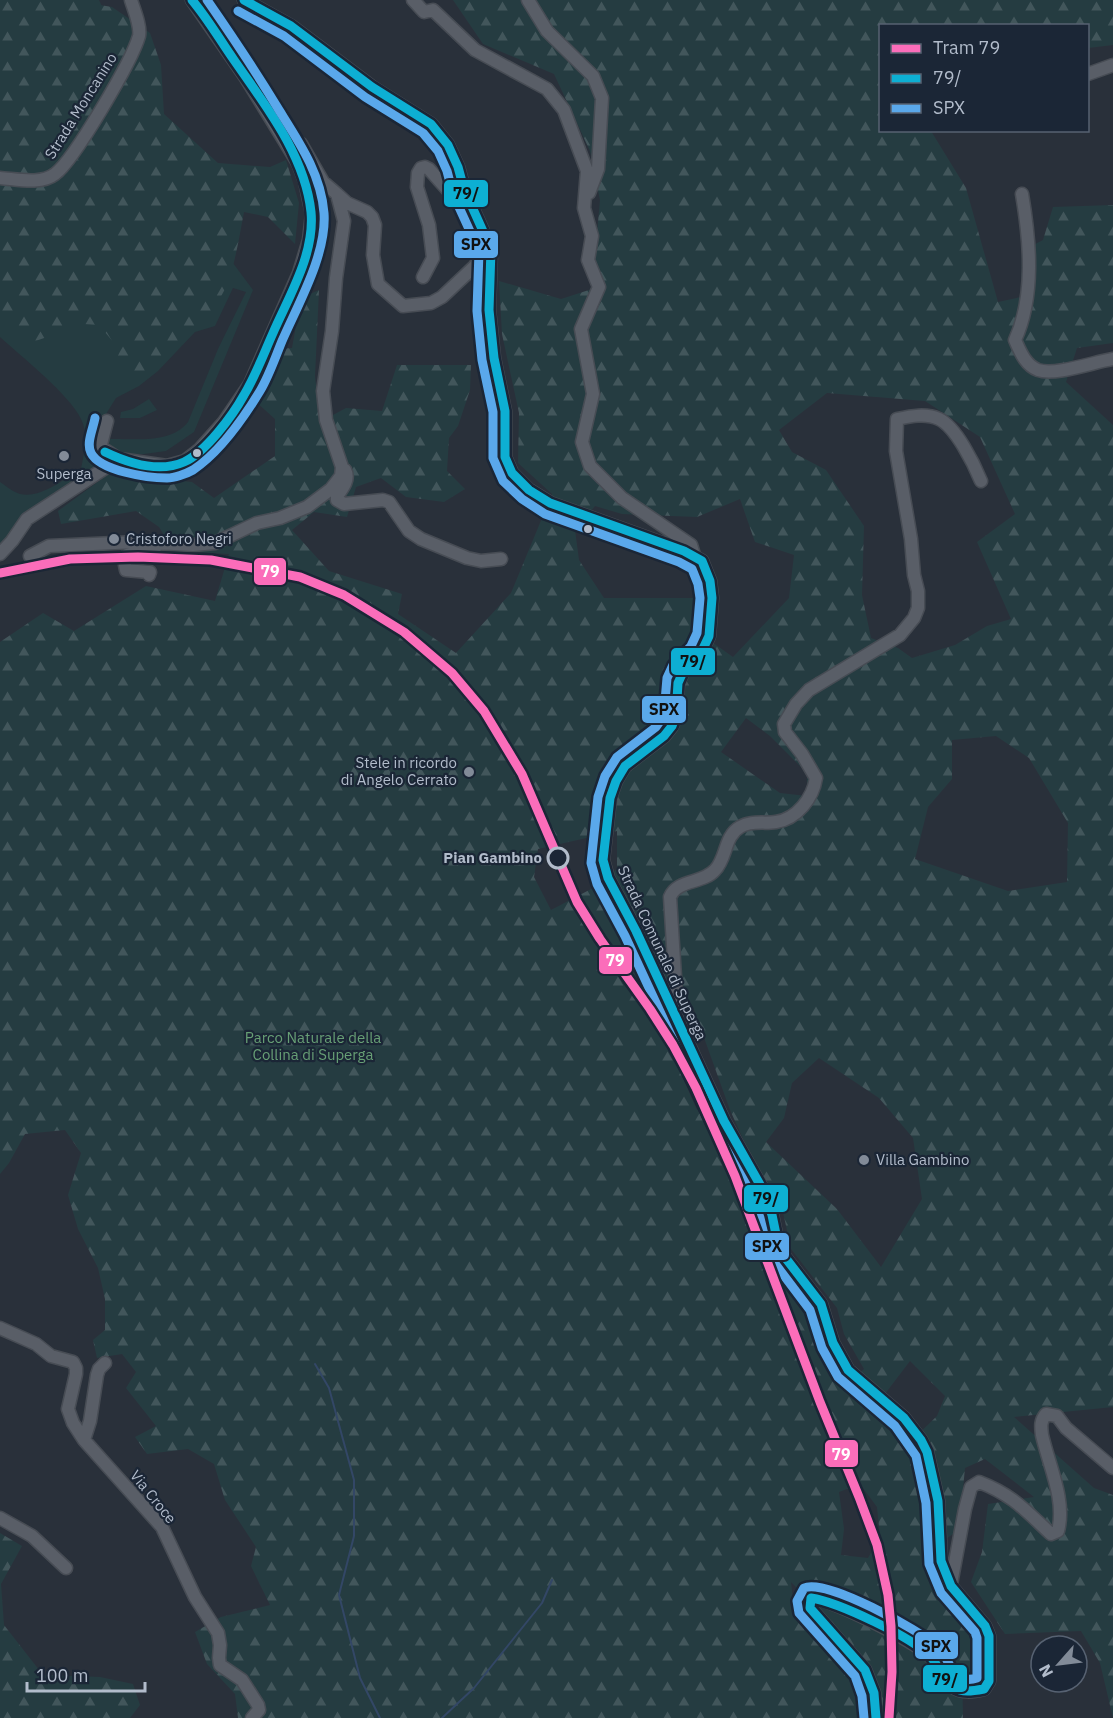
<svg xmlns="http://www.w3.org/2000/svg" width="1113" height="1718" viewBox="0 0 1113 1718" font-family="'IBM Plex Sans',sans-serif">
  <style>
    .green { fill: #253c41; fill-rule: evenodd }
    .forest { fill: url(#forest-firs); fill-rule: evenodd }
    .lines { fill: none; stroke-linecap: round; stroke-linejoin: round }
    .stream { stroke: #334766; stroke-width: 2 }
    .minor-casing { stroke: #474c54; stroke-width: 15 }
    .minor { stroke: #595e67; stroke-width: 12 }
    .bus-1-casing { stroke: #1b2636; stroke-width: 14 }
    .bus-2-casing { stroke: #1b2636; stroke-width: 14 }
    .bus-1 { stroke: #0dafd3; stroke-width: 9 }
    .bus-2 { stroke: #5aa8eb; stroke-width: 9 }
    .tram-1-casing { stroke: #1b2636; stroke-width: 14 }
    .tram-1 { stroke: #fb6dba; stroke-width: 9 }
    .bus-dot { fill: #b2bccb; stroke: #1b2636; stroke-width: 2 }
    .poi-dot { fill: #828b98; stroke: #1b2636; stroke-width: 2 }
    .stop-dot { fill: #1b2636; stroke: #b2bccb; stroke-width: 3 }
    .labels { text-anchor: middle; stroke-width: 4.5; stroke-linejoin: round; paint-order: stroke }
    .street-label { font-size: 15px; fill: #b2bccb; stroke: #1b2636 }
    .poi-label { font-size: 15px; fill: #b2bccb; stroke: #1b2636; text-anchor: start }
    .stop-label { font-size: 15px; font-weight: bold; fill: #b2bccb; stroke: #1b2636; text-anchor: end }
    .park-label { font-size: 15px; fill: #679f75; stroke: #1b2636 }
    .line-badge { stroke: #1b2636; stroke-width: 2 }
    .badge-label { font-size: 16px; text-anchor: middle; font-weight: bold; fill: #fff }
    .pale-badge-label { font-size: 16px; text-anchor: middle; font-weight: bold; fill: #111 }
  </style>
  <defs>
    <pattern id="forest-firs" width="22" height="20" patternUnits="userSpaceOnUse" patternTransform="scale(1.5)"><rect width="22" height="20" fill="#253c41"/><path d="M5 1l3.5 6h-7zM16 11l3.5 6h-7z" fill="#42565b"/></pattern>
  </defs>
  <rect width="100%" height="100%" fill="#29303a"/>
  <path class="green" d="M 0,0 L 99,0 L 207,228 L 253,290 L 194,432 L 166,451 L 144,454 L 122,454 L 107,459 L 23,526 L 17,545 L 5,555 L 0,545 L 0,482 C 6,486 13,492 20,494 C 40,499 64,479 81,469 C 84,453 89,435 81,419 C 70,395 22,357 0,337 ZM 233,288 L 246,292 L 218,349 L 188,422 C 170,445 133,438 107,439 L 101,422 L 116,398 L 139,386 L 158,371 L 195,332 L 215,326 Z
    M 149,399 L 157,410 L 140,418 L 120,418 L 121,412 L 133,409 Z"/>
  <path class="forest" d="M 0,0 L 91,0 L 94,4 L 112,7 L 150,33 L 161,65 L 164,114 L 218,163 L 270,167 L 286,160 L 299,203 L 295,244 L 268,217 L 244,212 C 240,233 234,271 225,289 C 206,327 168,356 136,383 L 113,369 L 120,350 L 99,325 L 84,324 L 27,344 L 0,318 Z
    M 453,0 L 1113,0 L 1113,45 L 1088,48 L 1088,26 L 880,26 L 880,130 L 931,131 L 966,188 L 998,302 L 1021,297 L 1022,251 L 1043,240 L 1053,207 L 1113,205 L 1113,343 L 1077,348 L 1066,382 L 1113,425 L 1113,1407 L 1014,1417 L 1094,1488 L 1113,1495 L 1113,1718 L 1100,1663 L 1081,1631 L 1005,1634 L 971,1582 L 982,1552 L 988,1504 L 1034,1497 L 985,1459 L 965,1468 L 959,1530 L 928,1551 L 936,1595 L 976,1639 L 976,1674 L 962,1669 L 963,1718 L 883,1718 L 881,1697 L 874,1674 L 823,1614 L 791,1582 L 794,1609 L 828,1642 L 858,1679 L 867,1718 L 238,1718 L 235,1694 L 207,1664 L 195,1632 L 221,1617 L 270,1605 L 251,1566 L 256,1547 L 225,1500 L 214,1464 L 188,1449 L 147,1454 L 135,1437 L 156,1426 L 126,1388 L 136,1372 L 122,1354 L 97,1358 L 93,1340 L 105,1330 L 105,1299 L 98,1268 L 78,1229 L 68,1195 L 81,1153 L 65,1130 L 25,1134 L 9,1163 L 0,1174 L 0,642 L 43,613 L 74,631 L 146,586 L 215,601 L 229,554 L 174,551 L 159,527 L 136,511 L 61,524 L 58,511 L 110,473 L 192,482 L 214,498 L 275,456 L 275,419 L 255,401 L 279,349 L 292,348 L 301,298 L 319,290 L 315,376 L 320,422 L 346,408 L 382,411 L 397,365 L 471,365 L 470,390 L 458,426 L 449,438 L 447,471 L 465,489 L 444,502 L 406,497 L 381,478 L 356,487 L 347,517 L 314,512 L 292,530 L 329,571 L 402,594 L 398,614 L 456,653 L 511,593 L 552,494 L 518,463 L 519,413 L 502,334 L 499,281 L 561,299 L 592,289 L 600,200 L 590,151 L 554,74 L 483,44 ZM 827,393 L 925,401 L 980,437 L 1015,514 L 977,542 L 1011,619 L 987,626 L 955,645 L 912,658 L 898,648 L 871,638 L 862,595 L 864,526 L 826,470 L 792,452 L 779,430 ZM 740,499 L 755,542 L 794,555 L 789,598 L 733,657 L 692,628 L 693,598 L 604,598 L 579,560 L 575,530 L 595,506 L 622,514 L 697,517 ZM 746,718 L 770,736 L 807,773 L 807,796 L 780,793 L 721,752 ZM 996,736 L 1029,758 L 1068,823 L 1067,882 L 1008,891 L 915,859 L 928,807 L 952,779 L 952,740 ZM 617,831 L 617,869 L 593,888 L 551,910 L 534,877 L 538,849 ZM 657,993 L 693,1007 L 730,1110 L 754,1163 L 783,1212 L 791,1249 L 837,1308 L 844,1334 L 864,1369 L 848,1384 L 824,1341 L 809,1299 L 780,1259 L 741,1170 L 696,1108 L 669,1046 ZM 819,1058 L 879,1098 L 913,1138 L 922,1199 L 881,1267 L 837,1209 L 766,1142 L 784,1118 L 792,1083 ZM 910,1361 L 945,1396 L 937,1416 L 906,1446 L 875,1407 ZM 860,1484 L 877,1507 L 880,1537 L 868,1558 L 841,1555 L 844,1529 L 839,1492 Z
    M 0,1533 L 22,1546 L 1,1584 L 4,1625 L 43,1675 L 100,1677 L 133,1684 L 140,1705 L 130,1718 L 0,1718 Z"/>
  <g class="lines">
    <path class="stream" d="M 315,1364 L 329,1388 L 354,1480 L 354,1536 L 339,1595 L 360,1678 L 380,1718
      M 442,1718 L 474,1688 L 542,1603 L 552,1580"/>
    <g class="minor-casing">
      <path id="minor" d="M 244,0 L 291,26 L 372,87 L 431,124 L 448,145 L 458,167 L 464,189 L 491,249 L 489,310 L 494,358 L 505,411 L 505,457 L 512,473 L 529,490 L 550,503 L 684,551 L 702,561 L 710,581 L 712,598 L 709,636 L 701,653 L 683,672 L 678,683 L 676,715 L 672,726 L 664,736 L 625,766 L 616,781 L 610,798 L 603,860 L 608,878 L 636,931 L 724,1121 L 763,1190 L 772,1215 L 778,1244 L 784,1256 L 821,1304 L 833,1343 L 848,1370 L 904,1418 L 921,1440 L 927,1452 L 938,1501 L 941,1561 L 951,1586 L 985,1626 L 989,1636 L 989,1681 L 984,1689 C 972,1692 963,1693 953,1687 C 943,1681 938,1665 931,1657 C 919,1643 827,1596 811,1598 L 809,1603 L 810,1608 L 865,1670 L 874,1693 L 876,1718
        M 413,0 L 424,12 L 433,10 L 475,50 L 547,89 L 564,110 L 587,171 L 584,208 L 592,236 L 588,260 L 599,287 L 581,329 L 593,394 L 582,442 L 590,466 L 622,498 L 691,545 L 694,555
        M 528,0 L 547,31 L 593,76 L 602,98 L 598,169 L 589,193
        M 1088,74 L 1113,65
        M 0,178 C 16,179 41,185 55,174 C 74,160 132,61 139,36 C 141,26 134,10 131,0
        M 337,194 L 347,203 L 367,212 L 372,217 L 375,225 L 373,255 L 378,284 L 403,306 L 431,303 L 442,297 L 476,265 L 482,244 L 487,238
        M 1022,194 C 1030,241 1035,296 1015,340 C 1020,351 1025,365 1038,370 C 1055,376 1094,362 1113,359
        M 423,277 L 433,258 L 429,225 L 417,187 L 418,173 L 421,168 L 425,167 L 429,169 L 462,206 L 482,244
        M 107,421 L 101,444 L 102,448 L 119,459 L 167,466 L 185,461 L 199,450 L 224,422 L 250,384 L 299,273 L 309,240 L 312,214 L 305,181 L 298,163 L 246,78 L 192,0
        M 345,470 C 350,479 343,488 337,496 L 337,500 L 344,504 L 383,500 L 389,502 L 409,531 L 421,539 L 467,558 L 481,561 L 501,559
        M 0,554 L 12,541 L 27,519 L 119,459
        M 127,555 L 154,551 L 155,548 L 152,543
        M 30,556 L 49,546 L 137,542 L 193,545 L 215,543 L 257,523 L 280,518 L 307,507 L 331,489 L 341,476 L 342,467 L 326,420 L 323,391 L 332,331 L 336,278 L 344,221 L 337,194 L 323,182 L 301,144 L 294,141 L 287,143
        M 125,565 L 126,570 L 148,572 L 150,572 L 149,575
        M 677,1009 L 670,897 C 677,879 703,884 715,870 C 727,858 724,836 740,827 C 751,820 764,824 776,822 C 797,819 813,798 816,778 L 802,754 L 785,732 L 784,724 L 796,704 L 809,690 L 900,635 L 914,618 L 918,608 L 918,591 L 914,575 L 911,539 L 896,451 L 897,419 C 911,416 926,413 939,419 C 956,427 974,464 981,481
        M 0,1328 L 36,1344 L 51,1356 L 73,1362 L 76,1368 L 76,1374 L 68,1409 L 73,1423 L 84,1440 L 162,1527 L 195,1597 L 218,1633 L 220,1645 L 219,1658 L 220,1665 L 242,1680 L 258,1705 L 259,1710 L 252,1718
        M 84,1440 L 90,1421 L 97,1375 L 99,1369 L 105,1363
        M 0,1518 L 32,1536 L 66,1568
        M 951,1584 L 965,1509 L 971,1487 L 979,1482 C 1013,1495 1026,1511 1051,1534 L 1058,1531 C 1066,1500 1049,1466 1042,1435 C 1041,1427 1040,1421 1046,1414 L 1057,1416 L 1066,1428 L 1113,1468"/>
    </g>
    <use href="#minor" class="minor"/>
    <g class="bus-1-casing">
      <path id="bus-1" d="M 244,0 L 291,26 L 372,87 L 431,124 L 448,145 L 458,167 L 464,189 L 491,249 L 489,310 L 494,358 L 505,411 L 505,457 L 512,473 L 529,490 L 550,503 L 684,551 L 702,561 L 710,581 L 712,598 L 709,636 L 701,653 L 683,672 L 678,683 L 676,715 L 672,726 L 664,736 L 625,766 L 616,781 L 610,798 L 603,860 L 608,878 L 636,931 L 724,1121 L 763,1190 L 772,1215 L 778,1244 L 784,1256 L 821,1304 L 833,1343 L 848,1370 L 904,1418 L 921,1440 L 927,1452 L 938,1501 L 941,1561 L 951,1586 L 985,1626 L 989,1636 L 989,1681 L 984,1689 C 973,1691 962,1693 953,1687 C 942,1680 939,1666 931,1657 C 912,1637 838,1602 811,1598 L 810,1608 L 865,1670 L 874,1693 L 876,1718
        M 105,452 C 128,463 159,473 184,462 C 206,452 233,415 244,395 C 256,375 264,353 273,333 C 289,296 315,254 311,212 C 305,155 265,105 234,60 C 220,40 208,19 192,0"/>
    </g>
    <g class="bus-2-casing">
      <path id="bus-2" d="M 238,11 L 284,36 L 365,97 L 423,133 L 438,151 L 447,171 L 453,194 L 479,251 L 477,311 L 482,360 L 493,412 L 493,458 L 503,481 L 522,499 L 545,514 L 679,562 L 692,569 L 698,584 L 700,598 L 697,633 L 691,646 L 673,665 L 667,678 L 664,713 L 661,720 L 656,727 L 617,757 L 605,776 L 598,797 L 591,863 L 597,884 L 625,936 L 713,1126 L 752,1195 L 760,1218 L 767,1247 L 773,1261 L 810,1310 L 822,1348 L 838,1377 L 895,1426 L 916,1456 L 926,1503 L 929,1564 L 941,1593 L 975,1632 L 977,1638 L 977,1678 C 971,1680 965,1680 959,1677 C 949,1670 947,1655 938,1647 C 919,1630 826,1578 804,1588 L 797,1601 L 799,1613 L 855,1676 L 862,1696 L 864,1718
        M 95,418 C 93,429 86,443 91,453 C 100,471 148,478 167,478 C 174,478 186,474 193,470 C 220,452 243,419 260,391 C 269,376 275,358 282,341 C 298,304 327,254 324,213 C 321,174 299,142 279,110 C 256,72 232,36 207,0"/>
    </g>
    <use href="#bus-1" class="bus-1"/>
    <use href="#bus-2" class="bus-2"/>
    <g class="tram-1-casing">
      <path id="tram-1" d="M 0,573 L 70,559 L 138,557 L 211,560 L 300,577 L 344,595 L 404,632 L 452,673 L 484,711 L 522,774 L 577,902 L 600,939 L 650,1009 L 673,1045 L 696,1088 L 735,1176 L 820,1402 L 859,1497 L 877,1545 L 888,1595 L 891,1626 L 892,1672 L 889,1718"/>
    </g>
    <use href="#tram-1" class="tram-1"/>
  </g>
  <g class="bus-dot">
    <circle cx="197" cy="453" r="5"/>
    <circle cx="588" cy="529" r="5"/>
  </g>
  <g class="poi-dot">
    <circle cx="64" cy="456" r="6"/>
    <circle cx="114" cy="539" r="6"/>
    <circle cx="469" cy="772" r="6"/>
    <circle cx="864" cy="1160" r="6"/>
  </g>
  <circle class="stop-dot" cx="558" cy="858" r="10"/>
  <g class="labels">
    <g class="street-label">
      <text transform="translate(81 106) rotate(-58)" y="5">Strada Moncanino</text>
      <text transform="translate(662 953) rotate(65)" y="5">Strada Comunale di Superga</text>
      <text transform="translate(153 1497) rotate(51)" y="5">Via Croce</text>
    </g>
    <g class="poi-label">
      <text x="64" y="479" text-anchor="middle">Superga</text>
      <text x="126" y="544">Cristoforo Negri</text>
      <text x="457" y="768" text-anchor="end">Stele in ricordo<tspan x="457" dy="17">di Angelo Cerrato</tspan></text>
      <text x="876" y="1165">Villa Gambino</text>
    </g>
    <g class="stop-label">
      <text x="542" y="863">Pian Gambino</text>
    </g>
    <g class="park-label">
      <text x="313" y="1043">Parco Naturale della<tspan x="313" dy="17">Collina di Superga</tspan></text>
    </g>
  </g>
  <g class="line-badge">
    <rect x="443" y="179" width="46" height="29" rx="6" fill="#0dafd3"/>
    <rect x="453" y="230" width="46" height="29" rx="6" fill="#5aa8eb"/>
    <rect x="253" y="557" width="34" height="29" rx="6" fill="#fb6dba"/>
    <rect x="670" y="647" width="46" height="29" rx="6" fill="#0dafd3"/>
    <rect x="641" y="695" width="46" height="29" rx="6" fill="#5aa8eb"/>
    <rect x="598" y="946" width="35" height="29" rx="6" fill="#fb6dba"/>
    <rect x="743" y="1184" width="46" height="29" rx="6" fill="#0dafd3"/>
    <rect x="744" y="1232" width="46" height="29" rx="6" fill="#5aa8eb"/>
    <rect x="824" y="1439" width="35" height="29" rx="6" fill="#fb6dba"/>
    <rect x="914" y="1631" width="45" height="29" rx="6" fill="#5aa8eb"/>
    <rect x="922" y="1664" width="46" height="29" rx="6" fill="#0dafd3"/>
  </g>
  <g class="badge-label">
    <text x="270" y="577">79</text>
    <text x="615" y="966">79</text>
    <text x="841" y="1460">79</text>
  </g>
  <g class="pale-badge-label">
    <text x="466" y="199">79/</text>
    <text x="476" y="250">SPX</text>
    <text x="693" y="667">79/</text>
    <text x="664" y="715">SPX</text>
    <text x="766" y="1204">79/</text>
    <text x="767" y="1252">SPX</text>
    <text x="936" y="1652">SPX</text>
    <text x="945" y="1685">79/</text>
  </g>
  <rect x="879" y="24" width="210" height="108" fill="#1b2636" stroke="#576272" stroke-width="1.5"/>
  <rect x="891" y="44" width="30" height="9" fill="#fb6dba" stroke="#576272" stroke-width="1.5"/>
  <text x="933" y="54" font-size="18" fill="#b2bccb">Tram 79</text>
  <rect x="891" y="74" width="30" height="9" fill="#0dafd3" stroke="#576272" stroke-width="1.5"/>
  <text x="933" y="84" font-size="18" fill="#b2bccb">79/</text>
  <rect x="891" y="104" width="30" height="9" fill="#5aa8eb" stroke="#576272" stroke-width="1.5"/>
  <text x="933" y="114" font-size="18" fill="#b2bccb">SPX</text>
  <g transform="translate(1059 1664) rotate(242)"><circle r="28" fill="#1b2636" stroke="#576272" stroke-width="1.5"/>
  <path d="M0-4.5L10 22L0 15L-10 22Z" fill="#828b98"/>
  <text y="-9" font-size="16" font-weight="bold" text-anchor="middle" fill="#b2bccb">N</text>
  </g>
  <path d="M27 1682v9h118v-9" fill="none" stroke="#b2bccb" stroke-width="3"/>
  <text x="36" y="1682" font-size="18" fill="#b2bccb" stroke="#1b2636" stroke-width="4.5" paint-order="stroke">100 m</text>
</svg>
